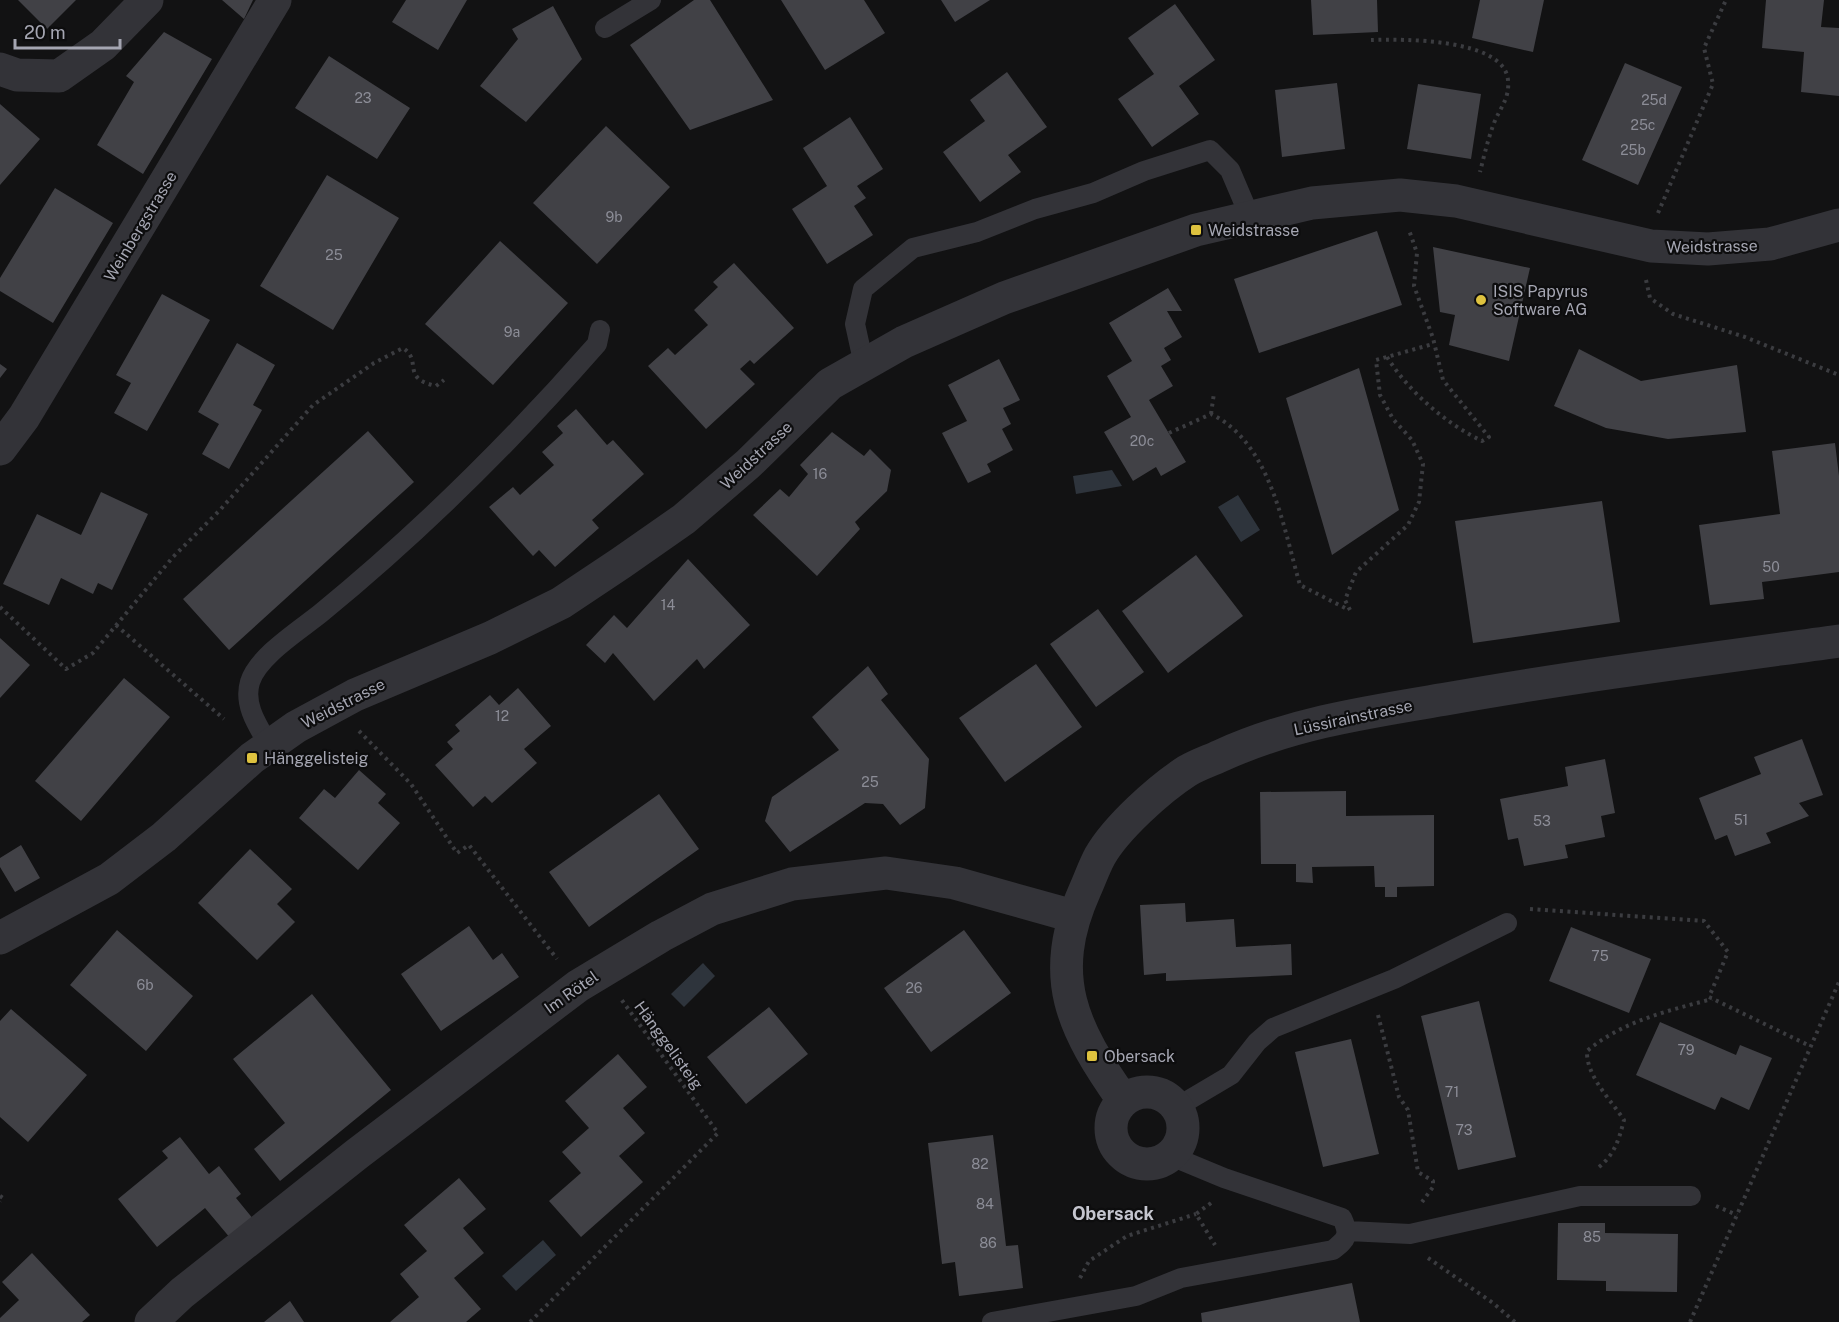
<svg xmlns="http://www.w3.org/2000/svg" width="1839" height="1322" viewBox="0 0 1839 1322" font-family="'Public Sans',sans-serif">
  <style>
    .water { fill: #2e343c }
    .building { fill: #414146 }
    .lines { fill: none; stroke-linecap: round; stroke-linejoin: round }
    .path { stroke: #3b3c40; stroke-width: 4; stroke-dasharray: 3 4.5; stroke-linecap: butt }
    .lane { stroke: #333338; stroke-width: 20 }
    .street { stroke: #333338; stroke-width: 33 }
    .poi-dot { fill: #dec23f; stroke: #0d0d0e; stroke-width: 2 }
    .labels { text-anchor: middle; stroke-width: 4.5; stroke-linejoin: round; paint-order: stroke }
    .number-label { font-size: 14px; fill: #8c8d97 }
    .street-label { font-size: 16px; fill: #a5a6b2; stroke: #0d0d0e }
    .poi-label { font-size: 16px; fill: #a5a6b2; stroke: #0d0d0e; text-anchor: start }
    .neighbourhood-label { font-size: 18px; font-weight: bold; fill: #c5c6cf; stroke: #0d0d0e }
  </style>
  <rect width="100%" height="100%" fill="#121213"/>
  <path class="water" d="M 1112,470 L 1122,486 L 1076,494 L 1073,476 Z
    M 1238,495 L 1260,530 L 1241,542 L 1218,507 Z
    M 703,963 L 715,976 L 684,1007 L 671,994 Z
    M 543,1240 L 556,1255 L 516,1291 L 502,1276 Z"/>
  <path class="building" d="M 18,0 L 76,0 L 47,29 Z
    M 222,0 L 253,0 L 244,19 Z
    M 406,0 L 467,0 L 438,50 L 392,22 Z
    M 694,0 L 710,0 L 773,100 L 690,130 L 630,45 Z
    M 781,0 L 864,0 L 885,33 L 825,70 Z
    M 941,0 L 990,0 L 955,22 Z
    M 1311,0 L 1377,0 L 1378,32 L 1313,35 Z
    M 1480,0 L 1544,0 L 1533,52 L 1472,38 Z
    M 1766,0 L 1824,0 L 1821,27 L 1839,28 L 1839,96 L 1801,92 L 1804,52 L 1762,48 Z
    M 1175,4 L 1215,60 L 1179,86 L 1199,114 L 1152,147 L 1118,99 L 1154,74 L 1128,38 Z
    M 553,6 L 582,59 L 526,122 L 480,86 L 518,39 L 512,29 Z
    M 164,32 L 212,59 L 143,174 L 97,145 L 134,82 L 126,76 Z
    M 329,56 L 410,108 L 377,159 L 295,108 Z
    M 1625,63 L 1682,87 L 1638,185 L 1582,160 Z
    M 1007,72 L 1047,127 L 1008,155 L 1021,172 L 980,202 L 943,152 L 985,121 L 970,100 Z
    M 1337,83 L 1345,149 L 1282,157 L 1275,90 Z
    M 1418,84 L 1481,94 L 1471,159 L 1407,149 Z
    M 0,104 L 40,139 L 0,185 Z
    M 850,117 L 883,169 L 857,186 L 866,198 L 854,206 L 873,235 L 827,264 L 792,209 L 827,186 L 803,148 Z
    M 606,126 L 670,187 L 597,264 L 533,203 Z
    M 327,175 L 399,218 L 333,330 L 260,286 Z
    M 55,188 L 113,223 L 53,323 L 0,291 L 0,278 Z
    M 1377,231 L 1402,305 L 1259,353 L 1234,279 Z
    M 500,241 L 568,303 L 493,385 L 425,324 Z
    M 1433,247 L 1530,268 L 1509,361 L 1449,345 L 1455,315 L 1440,312 Z
    M 734,263 L 794,328 L 754,364 L 750,360 L 740,369 L 755,384 L 706,429 L 648,366 L 668,348 L 675,355 L 708,325 L 694,310 L 718,287 L 713,282 Z
    M 1168,288 L 1182,311 L 1167,311 L 1182,337 L 1164,348 L 1171,360 L 1161,366 L 1173,386 L 1149,400 L 1186,462 L 1161,476 L 1156,467 L 1133,481 L 1104,432 L 1131,417 L 1107,376 L 1132,361 L 1109,323 Z
    M 162,294 L 210,320 L 147,431 L 114,413 L 131,383 L 116,375 Z
    M 237,343 L 275,365 L 253,405 L 262,410 L 229,469 L 202,454 L 219,424 L 198,412 Z
    M 1579,349 L 1641,381 L 1737,365 L 1746,432 L 1668,439 L 1606,428 L 1554,406 Z
    M 999,359 L 1020,400 L 1003,408 L 1011,424 L 1002,429 L 1013,450 L 987,464 L 991,472 L 968,483 L 942,433 L 967,421 L 948,385 Z
    M 0,364 L 7,369 L 0,378 Z
    M 1359,368 L 1399,510 L 1332,555 L 1286,398 Z
    M 576,409 L 607,445 L 613,440 L 644,474 L 592,520 L 599,528 L 555,567 L 539,550 L 533,556 L 489,507 L 513,487 L 520,495 L 554,465 L 542,452 L 563,433 L 557,426 Z
    M 368,431 L 414,482 L 229,650 L 183,599 Z
    M 832,432 L 864,456 L 870,449 L 891,470 L 887,491 L 855,522 L 860,529 L 817,576 L 753,515 L 780,489 L 789,497 L 808,474 L 800,465 Z
    M 1835,443 L 1839,476 L 1839,572 L 1762,582 L 1764,599 L 1710,605 L 1699,525 L 1780,514 L 1772,451 Z
    M 101,492 L 148,514 L 112,590 L 98,583 L 93,594 L 61,578 L 49,605 L 3,584 L 37,514 L 81,535 Z
    M 1602,501 L 1620,622 L 1473,643 L 1455,521 Z
    M 1196,555 L 1243,616 L 1168,673 L 1122,611 Z
    M 688,559 L 750,625 L 704,669 L 697,659 L 654,701 L 613,653 L 605,663 L 586,645 L 614,615 L 627,628 Z
    M 1098,609 L 1144,672 L 1096,707 L 1050,644 Z
    M 0,638 L 30,665 L 0,698 Z
    M 1036,664 L 1082,727 L 1005,782 L 959,718 Z
    M 868,666 L 888,694 L 881,700 L 929,759 L 925,808 L 900,825 L 883,804 L 865,803 L 790,852 L 765,821 L 772,797 L 839,750 L 812,717 Z
    M 124,678 L 170,717 L 81,821 L 35,781 Z
    M 518,688 L 551,726 L 524,749 L 537,763 L 492,803 L 485,796 L 473,807 L 435,765 L 453,749 L 447,742 L 460,731 L 455,725 L 490,695 L 499,705 Z
    M 1802,739 L 1823,795 L 1799,803 L 1809,816 L 1766,833 L 1771,843 L 1735,856 L 1727,835 L 1715,840 L 1699,798 L 1761,774 L 1754,757 Z
    M 1605,759 L 1615,813 L 1601,816 L 1605,837 L 1565,845 L 1568,858 L 1524,866 L 1518,838 L 1508,840 L 1500,799 L 1568,786 L 1565,767 Z
    M 359,770 L 386,794 L 378,803 L 400,823 L 358,870 L 299,818 L 324,789 L 335,798 Z
    M 1346,791 L 1346,816 L 1434,815 L 1434,886 L 1397,887 L 1397,897 L 1385,897 L 1385,887 L 1375,887 L 1374,866 L 1312,867 L 1313,883 L 1296,882 L 1296,864 L 1261,864 L 1260,792 Z
    M 659,794 L 699,849 L 589,927 L 549,872 Z
    M 21,845 L 40,878 L 15,892 L 0,867 L 0,858 Z
    M 250,849 L 292,889 L 277,904 L 295,922 L 257,960 L 198,903 Z
    M 1185,903 L 1186,922 L 1234,919 L 1236,947 L 1291,944 L 1292,975 L 1166,981 L 1166,973 L 1144,975 L 1140,905 Z
    M 469,926 L 493,960 L 502,953 L 519,977 L 441,1031 L 401,974 Z
    M 1571,927 L 1651,959 L 1629,1013 L 1549,981 Z
    M 117,930 L 193,996 L 146,1051 L 70,985 Z
    M 964,930 L 1011,993 L 931,1052 L 884,988 Z
    M 312,994 L 391,1090 L 280,1181 L 254,1149 L 285,1123 L 233,1059 Z
    M 1479,1001 L 1516,1157 L 1458,1170 L 1421,1016 Z
    M 769,1007 L 808,1054 L 746,1104 L 707,1057 Z
    M 11,1009 L 87,1075 L 28,1142 L 0,1117 L 0,1021 Z
    M 1660,1022 L 1736,1055 L 1740,1045 L 1772,1058 L 1749,1110 L 1721,1097 L 1715,1110 L 1636,1075 Z
    M 1351,1039 L 1379,1154 L 1323,1167 L 1295,1052 Z
    M 618,1054 L 647,1087 L 623,1108 L 645,1133 L 619,1156 L 643,1182 L 581,1237 L 549,1201 L 581,1173 L 562,1152 L 589,1128 L 565,1101 Z
    M 993,1135 L 1006,1246 L 1018,1245 L 1023,1288 L 959,1296 L 955,1262 L 942,1264 L 928,1143 Z
    M 180,1137 L 209,1174 L 219,1166 L 241,1194 L 236,1198 L 254,1220 L 231,1239 L 205,1208 L 157,1247 L 118,1199 L 168,1158 L 162,1151 Z
    M 459,1178 L 486,1209 L 463,1228 L 484,1253 L 454,1278 L 481,1309 L 466,1322 L 390,1322 L 419,1297 L 400,1274 L 427,1251 L 404,1225 Z
    M 1558,1223 L 1605,1223 L 1605,1233 L 1678,1234 L 1677,1292 L 1606,1291 L 1606,1281 L 1557,1280 Z
    M 32,1253 L 90,1315 L 82,1322 L 0,1322 L 0,1318 L 19,1300 L 2,1282 Z
    M 1352,1283 L 1360,1322 L 1202,1322 L 1201,1313 Z
    M 290,1301 L 304,1322 L 264,1322 Z"/>
  <g class="lines">
    <path class="path" d="M 1371,40 C 1402,39 1504,38 1508,80 C 1510,98 1500,108 1494,123 C 1488,139 1484,156 1480,172
      M 1658,213 L 1713,84 L 1704,48 L 1726,0
      M 1646,280 L 1650,298 L 1673,314 L 1745,337 L 1839,375
      M 1387,357 C 1409,392 1445,423 1482,441 L 1489,437 L 1443,380 L 1433,338 L 1414,286 L 1417,253 L 1409,230
      M 1211,414 L 1214,393
      M 1169,433 L 1211,414 C 1271,443 1283,527 1300,585 L 1349,610
      M 0,607 L 66,669 L 93,653 L 173,557 L 220,510 L 313,405 L 374,363 L 403,348 C 423,361 400,378 436,386 L 444,380
      M 1350,610 L 1345,600 L 1356,572 L 1408,525 L 1419,502 L 1423,464 L 1412,440 L 1393,419 L 1380,395 L 1376,360 L 1433,344
      M 116,625 L 224,719
      M 359,731 L 411,784 L 457,853 L 469,845 L 557,959
      M 1530,909 L 1704,921 L 1728,952 L 1709,997 L 1810,1046
      M 1378,1015 L 1399,1097 L 1408,1110 L 1418,1172 L 1433,1181 L 1433,1187 L 1422,1202
      M 1599,1167 C 1615,1154 1619,1139 1624,1120 C 1611,1100 1586,1076 1587,1051 C 1623,1021 1667,1011 1712,999
      M 0,1196 L 3,1198 L 0,1201
      M 1211,1203 L 1196,1214 L 1215,1245
      M 1716,1206 L 1737,1215
      M 1428,1258 L 1493,1303 L 1515,1322
      M 1080,1278 L 1089,1261 L 1127,1236 L 1196,1214
      M 530,1322 L 718,1133 L 621,999
      M 1690,1322 L 1839,982"/>
    <path class="lane" d="M 605,28 L 651,0
      M 864,365 L 855,324 L 863,289 L 913,248 L 977,232 L 1035,209 L 1093,193 L 1144,171 L 1210,150 L 1230,170 L 1250,217
      M 269,745 C 258,726 243,705 250,682 C 258,656 300,630 321,613 C 420,532 512,441 597,344 L 600,330
      M 1177,1107 L 1231,1075 L 1257,1042 L 1273,1028 L 1394,979 L 1507,923
      M 1348,1231 L 1410,1234 L 1580,1196 L 1691,1196
      M 992,1322 L 1136,1296 L 1181,1278 L 1333,1250 C 1347,1239 1350,1235 1342,1218 L 1224,1178 L 1171,1156"/>
    <path class="street" d="M 0,69 L 17,75 L 59,76 L 103,45 L 147,0
      M 0,449 L 24,417 L 275,0
      M 0,938 L 109,879 L 164,837 L 252,758 L 296,727 L 355,695 L 490,638 L 561,603 L 621,563 L 684,519 L 748,464 L 830,384 L 904,342 L 1004,298 L 1196,230 L 1312,203 L 1400,195 L 1456,201 L 1651,246 L 1708,249 L 1770,244 L 1839,225
      M1111 1128a36 36 0 1 1 72 0a36 36 0 1 1-72 0Z
      M 1123,1100 C 1073,1029 1046,977 1085,890 C 1090,879 1094,867 1100,856 C 1116,828 1159,789 1187,771 C 1197,765 1209,761 1220,756 C 1292,723 1368,712 1446,699 C 1576,676 1708,659 1839,641
      M 151,1322 L 182,1293 L 357,1154 L 578,986 L 661,936 L 712,909 L 792,884 L 886,873 L 955,883 L 1073,916"/>
  </g>
  <g class="poi-dot">
    <rect x="1190" y="224" width="12" height="12" rx="3"/>
    <circle cx="1481" cy="300" r="6"/>
    <rect x="246" y="752" width="12" height="12" rx="3"/>
    <rect x="1086" y="1050" width="12" height="12" rx="3"/>
  </g>
  <g class="labels">
    <g class="number-label">
      <text x="363" y="103">23</text>
      <text x="1654" y="105">25d</text>
      <text x="1643" y="130">25c</text>
      <text x="1633" y="155">25b</text>
      <text x="614" y="222">9b</text>
      <text x="334" y="260">25</text>
      <text x="512" y="337">9a</text>
      <text x="1142" y="446">20c</text>
      <text x="820" y="479">16</text>
      <text x="1771" y="572">50</text>
      <text x="668" y="610">14</text>
      <text x="502" y="721">12</text>
      <text x="870" y="787">25</text>
      <text x="1741" y="825">51</text>
      <text x="1542" y="826">53</text>
      <text x="1600" y="961">75</text>
      <text x="145" y="990">6b</text>
      <text x="914" y="993">26</text>
      <text x="1686" y="1055">79</text>
      <text x="1452" y="1097">71</text>
      <text x="1464" y="1135">73</text>
      <text x="980" y="1169">82</text>
      <text x="985" y="1209">84</text>
      <text x="1592" y="1242">85</text>
      <text x="988" y="1248">86</text>
    </g>
    <g class="street-label">
      <text transform="translate(140 226) rotate(-59)" y="6">Weinbergstrasse</text>
      <text transform="translate(1712 246) rotate(-1)" y="6">Weidstrasse</text>
      <text transform="translate(756 455) rotate(-43)" y="6">Weidstrasse</text>
      <text transform="translate(343 703) rotate(-27)" y="6">Weidstrasse</text>
      <text transform="translate(1353 717) rotate(-12)" y="6">Lüssirainstrasse</text>
      <text transform="translate(571 992) rotate(-35)" y="6">Im Rötel</text>
      <text transform="translate(669 1045) rotate(54)" y="6">Hänggelisteig</text>
    </g>
    <g class="poi-label">
      <text x="1208" y="236">Weidstrasse</text>
      <text x="1493" y="297">ISIS Papyrus<tspan x="1493" dy="18">Software AG</tspan></text>
      <text x="264" y="764">Hänggelisteig</text>
      <text x="1104" y="1062">Obersack</text>
    </g>
    <g class="neighbourhood-label">
      <text x="1113" y="1220">Obersack</text>
    </g>
  </g>
  <path d="M15 39v9h105v-9" fill="none" stroke="#a5a6b2" stroke-width="3"/>
  <text x="24" y="39" font-size="18" fill="#a5a6b2" stroke="#0d0d0e" stroke-width="4.5" paint-order="stroke">20 m</text>
</svg>
